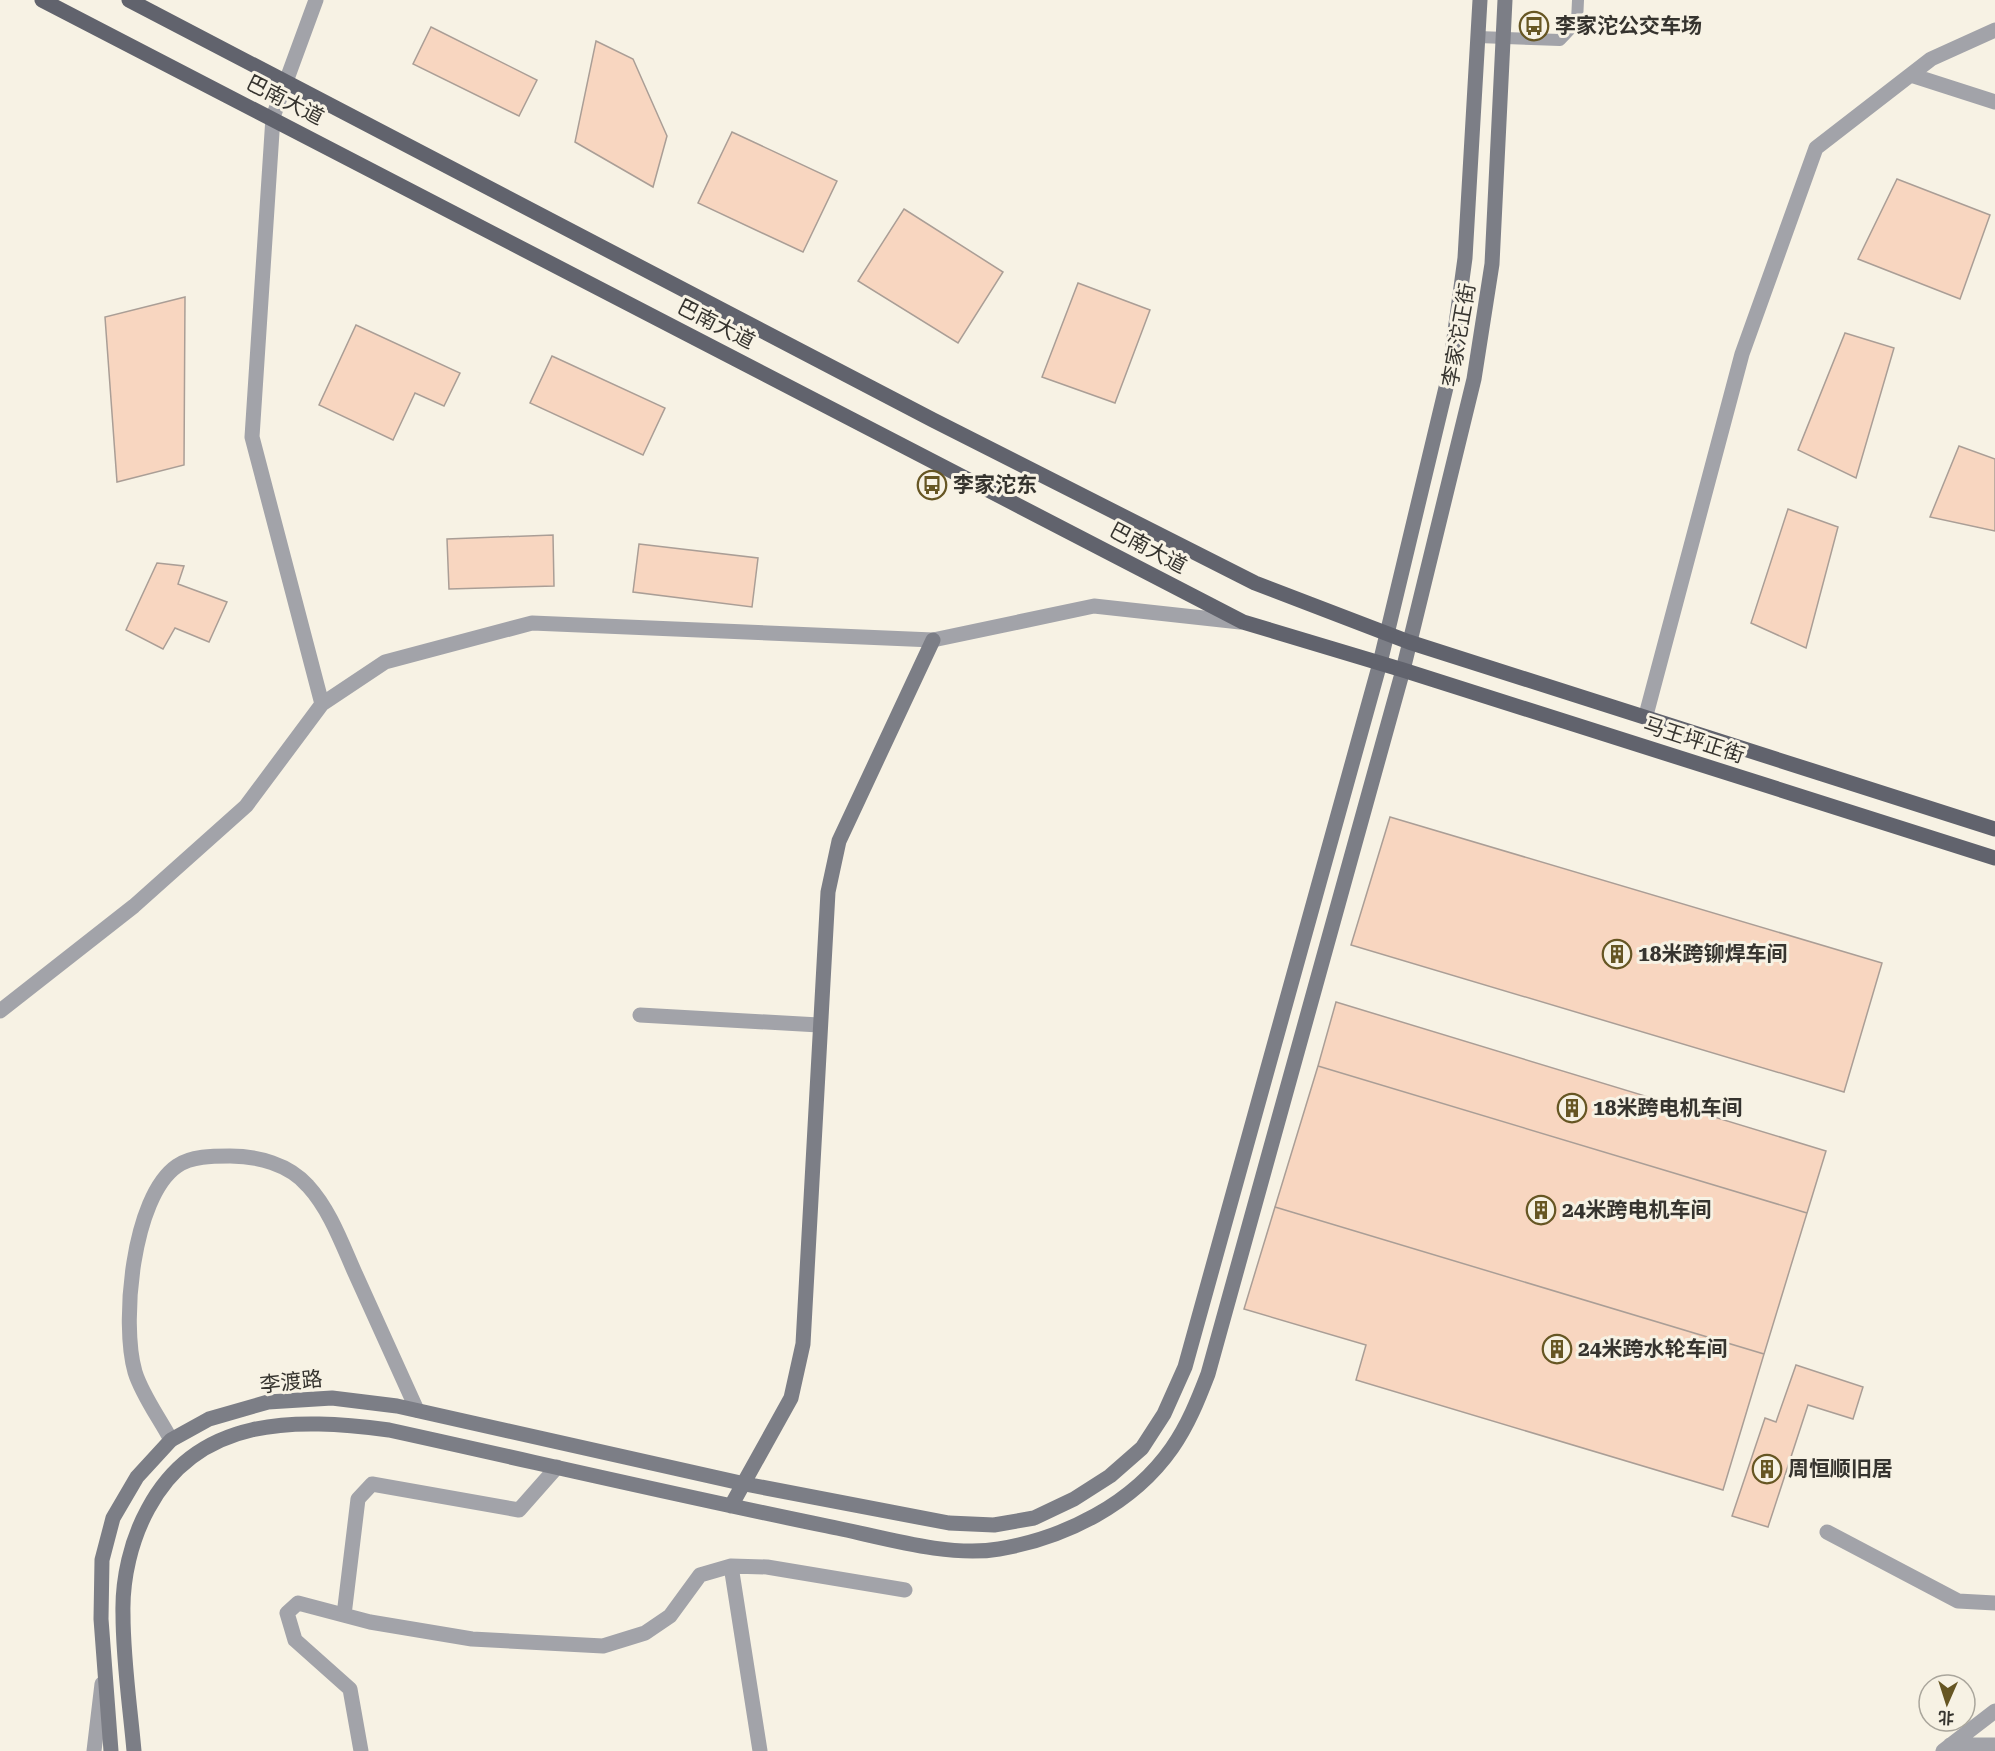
<svg xmlns="http://www.w3.org/2000/svg" width="1995" height="1751" viewBox="0 0 1995 1751" font-family="'Roboto Serif','Noto Sans SC',serif">
  <style>
    .building { fill: #f8d6c0; stroke: #aa9e96; stroke-width: 1.5 }
    .lines { fill: none; stroke-linecap: round; stroke-linejoin: round }
    .lane { stroke: #a2a3a9; stroke-width: 12 }
    .street { stroke: #a2a3a9; stroke-width: 15 }
    .secondary { stroke: #7c7e86; stroke-width: 15 }
    .primary { stroke: #61636d; stroke-width: 15 }
    .labels { text-anchor: middle; stroke-width: 6; stroke-linejoin: round; paint-order: stroke }
    .poi-label { font-size: 21px; font-weight: bold; fill: #36342f; stroke: #f7f2e4; text-anchor: start }
    .street-label { font-size: 21px; fill: #36342f; stroke: #f7f2e4 }
  </style>
  <rect width="100%" height="100%" fill="#f7f2e4"/>
  <path class="building" d="M 431,27 L 537,80 L 519,116 L 413,64 Z
    M 596,41 L 633,59 L 667,136 L 653,187 L 575,142 Z
    M 732,132 L 837,181 L 803,252 L 698,203 Z
    M 1897,179 L 1990,215 L 1960,299 L 1858,259 Z
    M 904,209 L 1003,272 L 958,343 L 858,281 Z
    M 1078,283 L 1150,310 L 1115,403 L 1042,377 Z
    M 185,297 L 184,465 L 117,482 L 105,317 Z
    M 356,325 L 460,373 L 444,406 L 415,393 L 393,440 L 319,405 Z
    M 1845,333 L 1894,348 L 1856,478 L 1798,450 Z
    M 552,356 L 665,408 L 643,455 L 530,403 Z
    M 1959,446 L 1995,459 L 1995,531 L 1930,517 Z
    M 1788,509 L 1838,527 L 1806,648 L 1751,623 Z
    M 553,535 L 554,586 L 449,589 L 447,539 Z
    M 639,544 L 758,558 L 752,607 L 633,592 Z
    M 157,563 L 184,566 L 178,584 L 227,602 L 209,642 L 175,628 L 163,649 L 126,630 Z
    M 1390,817 L 1882,963 L 1844,1092 L 1351,945 Z
    M 1336,1002 L 1826,1151 L 1807,1213 L 1318,1066 Z
    M 1318,1066 L 1807,1213 L 1764,1354 L 1275,1207 Z
    M 1275,1207 L 1764,1354 L 1723,1490 L 1356,1380 L 1366,1345 L 1244,1309 Z
    M 1796,1365 L 1863,1387 L 1853,1419 L 1808,1405 L 1768,1527 L 1732,1516 L 1765,1418 L 1776,1422 Z"/>
  <g class="lines">
    <path class="lane" d="M 1478,37 L 1560,40 L 1577,22 L 1578,0"/>
    <path class="street" d="M 316,0 L 273,117 L 252,437 L 322,704
      M 1911,75 L 1995,102
      M 1646,715 L 1742,354 L 1816,148 L 1931,59 L 1995,30
      M 0,1011 L 134,906 L 246,806 L 322,704 L 385,662 L 532,623 L 933,640 L 1094,606 L 1240,622
      M 640,1015 L 819,1025
      M 171,1440 C 160,1419 142,1395 135,1372 C 121,1324 132,1197 177,1166 C 191,1156 213,1156 230,1156 C 257,1156 289,1164 308,1186 C 330,1210 342,1244 355,1273 C 376,1319 396,1364 417,1410
      M 1827,1532 L 1958,1601 L 1995,1603
      M 731,1566 L 760,1751
      M 344,1615 L 358,1499 L 372,1484 L 519,1510 L 557,1467
      M 1950,1745 L 1995,1745
      M 94,1751 L 102,1684
      M 361,1751 L 350,1689 L 295,1640 L 287,1613 L 298,1603 L 370,1622 L 472,1639 L 603,1646 L 645,1633 L 670,1616 L 700,1575 L 731,1566 L 767,1567 L 905,1590
      M 1943,1751 L 1995,1711"/>
    <path class="secondary" d="M 731,1506 L 791,1398 L 803,1344 L 828,892 L 839,841 L 933,640
      M 111,1751 L 101,1619 L 102,1560 L 113,1518 L 137,1477 L 171,1440 L 209,1419 L 268,1402 L 332,1398 L 397,1406 L 745,1484 L 949,1523 L 994,1525 L 1034,1518 L 1074,1499 L 1110,1476 L 1142,1448 L 1164,1414 L 1185,1367 L 1380,663 L 1449,375 L 1465,258 L 1480,0
      M 134,1751 C 130,1706 123,1660 123,1614 C 122,1579 131,1540 148,1509 C 198,1415 296,1418 389,1430 C 535,1462 680,1496 827,1526 C 879,1536 947,1558 999,1549 C 1065,1538 1133,1504 1172,1448 C 1188,1425 1198,1400 1208,1374 L 1403,670 L 1474,379 L 1492,264 L 1505,0"/>
    <path class="primary" d="M 42,0 L 1243,622 L 1403,670 L 1995,858
      M 129,0 L 933,420 L 1255,583 L 1409,642 L 1995,829"/>
  </g>
  <defs>
    <g id="bus-ring" transform="scale(1.5)"><circle r="9.5" fill="#f7f2e4" stroke="#665623" stroke-width="1.5"/><path d="M-5-6H5V4H4V6H2V4H-2V6H-4V4H-5ZM-3.5-4V0h7V-4ZM-3.5 1.2v1.5H-2V1.2ZM2 1.2v1.5H3.5V1.2Z" fill="#665623"/></g>
    <g id="building-ring" transform="scale(1.5)"><circle r="9.5" fill="#f7f2e4" stroke="#665623" stroke-width="1.5"/><path d="M-4-6H4V6H1V3H-1V6H-4ZM-2.5-4.3h1.7v1.8h-1.7ZM.8-4.3h1.7v1.8H.8ZM-2.5-1h1.7V.8h-1.7ZM.8-1h1.7V.8H.8Z" fill="#665623"/></g>
  </defs>
  <g fill-rule="evenodd">
    <use href="#bus-ring" x="1534" y="26"/>
    <use href="#bus-ring" x="932" y="485"/>
    <use href="#building-ring" x="1617" y="954"/>
    <use href="#building-ring" x="1572" y="1108"/>
    <use href="#building-ring" x="1541" y="1210"/>
    <use href="#building-ring" x="1557" y="1349"/>
    <use href="#building-ring" x="1767" y="1469"/>
  </g>
  <g class="labels">
    <g class="poi-label">
      <text x="1555" y="33">李家沱公交车场</text>
      <text x="953" y="492">李家沱东</text>
      <text x="1638" y="961">18米跨铆焊车间</text>
      <text x="1593" y="1115">18米跨电机车间</text>
      <text x="1562" y="1217">24米跨电机车间</text>
      <text x="1578" y="1356">24米跨水轮车间</text>
      <text x="1788" y="1476">周恒顺旧居</text>
    </g>
    <g class="street-label">
      <text transform="translate(285 100) rotate(27)" y="7">巴南大道</text>
      <text transform="translate(716 324) rotate(27)" y="7">巴南大道</text>
      <text transform="translate(1459 335) rotate(-80)" y="7">李家沱正街</text>
      <text transform="translate(1148 548) rotate(28)" y="7">巴南大道</text>
      <text transform="translate(1694 740) rotate(18)" y="7">马王坪正街</text>
      <text transform="translate(291 1382) rotate(-6)" y="7">李渡路</text>
    </g>
  </g>
  <g transform="translate(1947 1703) rotate(183)"><circle r="28" fill="#f7f2e4" stroke="#aaa69c" stroke-width="1.5"/>
  <path d="M0-4.5L10 22L0 15L-10 22Z" fill="#665623"/>
  <text y="-9" font-size="16" font-weight="bold" text-anchor="middle" fill="#36342f">北</text>
  </g>
</svg>
